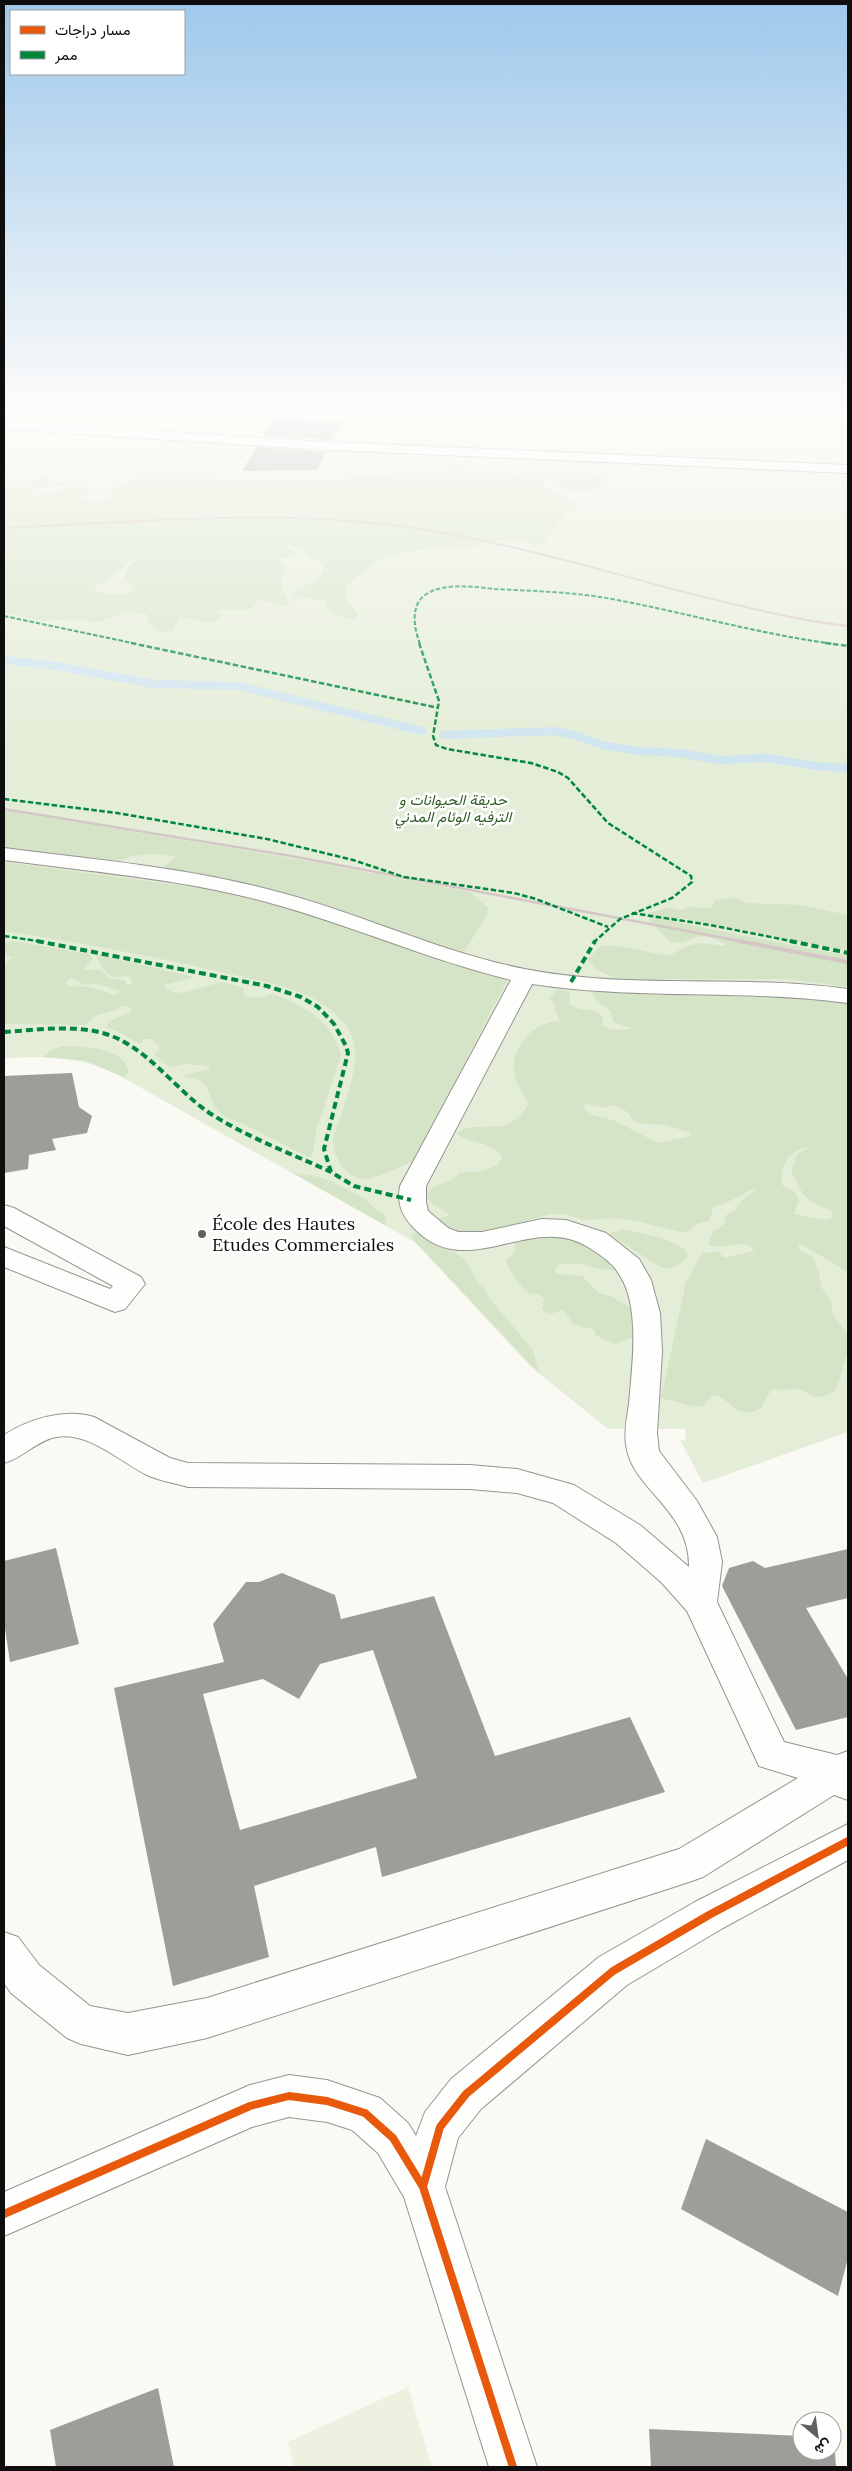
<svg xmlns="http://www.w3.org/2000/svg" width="852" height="2471" viewBox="0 0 852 2471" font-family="Lora,Vazirmatn,serif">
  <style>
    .green { fill: #e4edd7 }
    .forest { fill: #d5e4c6; fill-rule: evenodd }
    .pitch { fill: #edf2e0 }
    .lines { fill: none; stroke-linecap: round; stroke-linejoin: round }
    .stream { stroke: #cfe5f0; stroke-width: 8 }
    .building { fill: #9e9d99; fill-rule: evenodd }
    .minor-casing { stroke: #949492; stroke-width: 2 }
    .minor { fill: #fefefd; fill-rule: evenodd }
    .rail-far2 { stroke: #d5c7c7; stroke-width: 2 }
    .rail-far1 { stroke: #d5c7c7; stroke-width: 2.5 }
    .rail { stroke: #d5c7c7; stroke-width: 4 }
    .quiet-far2 { stroke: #00873e; stroke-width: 2; stroke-dasharray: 4.5 2; stroke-linecap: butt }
    .quiet-far1 { stroke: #00873e; stroke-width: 2.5; stroke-dasharray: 5.5 2.5; stroke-linecap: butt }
    .quiet { stroke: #00873e; stroke-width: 4; stroke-dasharray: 7 4; stroke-linecap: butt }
    .cycleway-casing { stroke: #fff; stroke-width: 11 }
    .cycleway { stroke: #e8590c; stroke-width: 8 }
    .poi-dot { fill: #61605e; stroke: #fff; stroke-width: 2 }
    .labels { text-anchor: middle; stroke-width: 5; stroke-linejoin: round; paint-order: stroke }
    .far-park-label { font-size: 15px; font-style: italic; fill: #325e27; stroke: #fff }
    .poi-label { font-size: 18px; fill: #0e0e0e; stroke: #fff; text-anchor: start }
  </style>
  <rect width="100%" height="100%" fill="#faf9f4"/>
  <path class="green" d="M 4,413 L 848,413 L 848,1432 L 703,1483 L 680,1440 L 686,1440 L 685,1429 L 608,1429 L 530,1366 L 416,1243 L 113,1072 C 72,1055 47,1057 4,1058 Z"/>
  <path class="forest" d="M 452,467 L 465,467 L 478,473 L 492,469 L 511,470 L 515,475 L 523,478 L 527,476 L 525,471 C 545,470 564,473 584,473 C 591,473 597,476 603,476 L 605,480 C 590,496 571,498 553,483 L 554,479 L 544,480 L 542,484 L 544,487 L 574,502 L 575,505 L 563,511 L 565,515 L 543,545 L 518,541 L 499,541 L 472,546 L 417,550 L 380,559 L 345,586 L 346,597 L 358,616 L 354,619 L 345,618 L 327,609 L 325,601 L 295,596 L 293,591 C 305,585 325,581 324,564 L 308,556 L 304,550 L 285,545 L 293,551 L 301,553 L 293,557 L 276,558 L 287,566 L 280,582 L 289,602 L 286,606 C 275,609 269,599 257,600 C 255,602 255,605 253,607 C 248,614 227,608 218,610 L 221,616 C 214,629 190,616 179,618 L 173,630 C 161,636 147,628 147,614 L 127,612 L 97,622 L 79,619 L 44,621 L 4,613 L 4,486 L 23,488 L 30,479 L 49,477 L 52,480 L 80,483 L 36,489 L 33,492 C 48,499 78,477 92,491 L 78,499 L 97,501 L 112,498 L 110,493 L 115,487 L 139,478 L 342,479 ZM 144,555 C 135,560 126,567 124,578 L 133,588 L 131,593 L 108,594 L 95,591 L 96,586 L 122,569 L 131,559 Z
    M 4,810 L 318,863 L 470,892 L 488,908 L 487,915 L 464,952 L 303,900 L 164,867 L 176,856 C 156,854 133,851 117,864 L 4,849 Z
    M 4,862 L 207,889 L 268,903 L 498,975 L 507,981 L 413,1162 C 400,1166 379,1177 368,1179 C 346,1181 332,1156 333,1138 C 341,1113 362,1065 353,1039 C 348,1023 333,1010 318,1001 C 289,985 252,979 220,972 C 148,955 76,942 4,931 Z
    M 732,898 L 742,900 L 745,903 L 801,905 L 848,915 L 848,951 L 682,918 L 676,918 L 676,922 L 848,956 L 848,987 L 788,979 L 617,979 L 597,970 L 588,959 L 601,945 L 624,947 L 668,956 L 690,945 L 701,943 L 724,946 L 726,944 C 718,940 703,933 694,938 C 686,942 680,944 670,942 L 649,920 L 649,913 L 668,907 L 679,910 L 690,907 L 707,908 L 711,907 L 716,900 Z
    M 14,941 L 89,954 L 93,959 L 84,968 L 85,970 L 101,970 L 110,979 L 124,980 L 128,986 L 132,983 L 131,978 C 125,974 121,978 114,977 C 106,975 99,961 95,954 L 195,977 L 164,985 C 174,1003 205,984 220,983 C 227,982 236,986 243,988 L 245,996 C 256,999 263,997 273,994 C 303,1005 333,1021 341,1055 L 316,1132 L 313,1154 L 309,1157 C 287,1146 265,1135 243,1124 C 236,1121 224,1118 219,1112 C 205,1096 213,1077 185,1078 L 185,1075 L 209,1069 L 209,1066 L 184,1064 L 169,1067 L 154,1054 L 159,1051 L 158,1045 L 151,1039 L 145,1039 L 140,1044 L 117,1031 L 106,1028 L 109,1022 L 130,1012 L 132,1008 L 121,1006 L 119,1009 L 97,1015 L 84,1025 L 4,1024 L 4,964 L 12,957 L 4,954 L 4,943 ZM 72,978 L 85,985 L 96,984 L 121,991 L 114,996 L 112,994 L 89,987 L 67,986 L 66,982 Z
    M 562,989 L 570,993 L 569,1003 C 578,1013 592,1006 602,1016 L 603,1025 C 612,1032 622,1029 633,1029 L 613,1022 L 611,1011 L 601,1004 L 592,994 L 594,992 L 757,995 L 820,999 L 848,1004 L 848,1272 L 801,1244 L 798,1246 L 801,1251 L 812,1256 L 819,1272 L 821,1287 L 833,1304 L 831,1311 L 848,1335 L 848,1350 L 837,1388 L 830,1394 L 820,1397 L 815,1397 L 799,1389 L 771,1390 L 761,1408 L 751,1413 L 739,1411 L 718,1395 L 712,1396 L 703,1406 L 692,1406 L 661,1398 L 686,1282 L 702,1253 L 719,1252 L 724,1258 L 754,1251 C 745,1234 723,1254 708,1244 L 714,1230 C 722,1227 726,1225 726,1215 L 736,1210 C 738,1200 751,1196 756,1188 C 741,1194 729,1204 714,1206 L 709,1221 L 697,1224 L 685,1233 L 637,1221 L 617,1218 L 583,1220 L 565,1214 L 551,1214 L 497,1229 L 474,1232 L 458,1231 L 433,1220 L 450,1215 L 426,1199 C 429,1181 450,1186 459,1173 C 473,1171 495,1174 502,1157 C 492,1141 470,1144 457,1134 C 463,1123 494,1129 506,1125 C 516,1121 524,1112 529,1103 C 523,1095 517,1086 515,1075 C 509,1049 532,1023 558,1021 L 559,1018 L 554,1009 L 556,1006 L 550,998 L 556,990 ZM 586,1104 L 605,1108 L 613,1105 L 626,1111 L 634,1121 L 644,1124 L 666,1125 L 691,1133 L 691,1136 L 658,1143 L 613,1120 L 592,1115 L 582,1106 ZM 809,1147 L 797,1154 L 791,1171 C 797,1182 801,1195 812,1202 C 820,1207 825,1205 833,1213 L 832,1218 L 826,1220 L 794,1214 L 799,1200 L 796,1193 L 782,1185 C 779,1166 789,1150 809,1147 Z
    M 64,1046 C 86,1047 122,1046 129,1072 L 123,1077 L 86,1061 L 43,1057 L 54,1049 Z
    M 293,1173 L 319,1177 L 330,1181 L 366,1199 L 375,1209 L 387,1216 L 385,1225 Z
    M 623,1229 L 662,1238 L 685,1249 L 688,1257 C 679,1264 672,1271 660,1267 L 609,1234 Z
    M 417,1233 L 440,1247 L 456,1253 L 466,1261 L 478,1283 L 483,1286 L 490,1299 L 533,1350 L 539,1373 L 416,1243 L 411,1234 Z
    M 563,1236 L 588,1243 L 619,1270 C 596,1272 582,1259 558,1265 L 555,1271 L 558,1274 L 582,1276 L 599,1293 L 611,1296 L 631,1308 L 634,1337 L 614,1344 L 595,1335 L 595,1330 L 573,1324 L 566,1313 L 561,1310 C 553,1314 549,1315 542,1309 L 544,1299 L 539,1294 C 538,1294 533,1295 531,1294 C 524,1292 506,1267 506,1260 L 514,1252 L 516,1241 L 533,1237 Z"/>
  <path class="pitch" d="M 408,2387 L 432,2467 L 294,2467 L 288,2442 Z"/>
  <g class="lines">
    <path class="stream" d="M 4,660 L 50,665 L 154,684 L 239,686 L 422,731
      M 443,735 L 554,731 L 571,734 L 606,746 L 640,751 L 679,753 L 719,760 L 767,758 L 816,766 L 848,768"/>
  </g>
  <path class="building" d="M 274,418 L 288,419 L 343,421 L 333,440 L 263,436 Z
    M 256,447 L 309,451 L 326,452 L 317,470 L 242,471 Z
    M 72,1073 L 79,1107 L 92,1116 L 87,1133 L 52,1139 L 56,1150 L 29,1155 L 28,1169 L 4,1173 L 4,1076 Z
    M 56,1548 L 79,1644 L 10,1662 L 4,1622 L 4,1561 Z
    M 848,1549 L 848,1598 L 806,1608 L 848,1679 L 848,1717 L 796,1730 L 722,1586 L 729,1568 L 753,1561 L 765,1568 Z
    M 282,1573 L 335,1595 L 341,1619 L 434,1596 L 495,1756 L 630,1717 L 665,1792 L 382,1877 L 376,1847 L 254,1886 L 269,1957 L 173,1986 L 114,1688 L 224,1662 L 213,1624 L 246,1582 L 259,1582 ZM 373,1650 L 417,1778 L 240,1830 L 203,1694 L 263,1679 L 299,1699 L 320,1664 Z
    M 706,2139 L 848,2212 L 848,2258 L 838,2296 L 681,2209 Z
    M 158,2388 L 174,2467 L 56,2467 L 50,2430 Z
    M 649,2429 L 802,2436 L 802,2451 L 832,2451 L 832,2438 L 834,2438 L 836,2467 L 651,2467 Z"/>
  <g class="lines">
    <g class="minor-casing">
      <path id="minor" d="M 4,421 L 309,441 L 848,465 L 848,473 L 309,449 L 4,429 Z
        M 4,848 C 98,860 194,868 286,894 C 366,916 443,953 525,969 C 631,990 741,974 848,989 L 848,1003 C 743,989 637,1000 532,984 L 426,1186 L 426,1202 L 428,1211 L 448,1228 L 458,1232 L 482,1232 L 542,1219 L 566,1220 L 606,1233 L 639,1259 L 651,1280 L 660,1313 L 662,1351 L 657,1433 L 659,1451 L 697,1501 L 717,1537 L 722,1562 L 717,1602 L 784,1742 L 837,1755 L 848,1751 L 848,1800 L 834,1795 L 703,1877 L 689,1882 L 207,2038 L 128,2055 L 81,2044 L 67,2038 L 11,1993 L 4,1983 L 4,1932 L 18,1937 L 39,1965 L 90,2006 L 128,2013 L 207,1998 L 679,1849 L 798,1778 L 759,1766 L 687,1611 L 661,1582 L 616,1543 L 553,1503 L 517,1493 L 470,1489 L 188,1487 C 175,1483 160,1481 147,1475 C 119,1461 88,1431 56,1437 C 36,1441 23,1458 4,1463 L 4,1435 C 29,1419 64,1408 94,1417 L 170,1458 L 188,1463 L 470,1465 L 517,1469 L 574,1485 L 640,1525 L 689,1567 C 690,1509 632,1490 626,1445 C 624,1431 627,1417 629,1404 C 632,1366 641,1307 619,1274 C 612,1262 599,1254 588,1247 C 531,1211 466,1285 413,1227 C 401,1215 397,1202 400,1186 L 511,980 C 429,960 351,925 270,903 C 183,879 93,872 4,860 Z
        M 4,1205 L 14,1208 L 141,1277 L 145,1284 L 125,1309 L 115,1312 L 4,1267 L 4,1247 L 110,1289 L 113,1286 L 4,1226 Z
        M 848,1824 L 848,1860 L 723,1928 L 627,1985 L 481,2109 L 458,2138 L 445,2187 L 537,2467 L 489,2467 L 404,2197 L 378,2153 L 352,2130 L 327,2122 L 289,2117 L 252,2127 L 4,2236 L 4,2192 L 250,2085 L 289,2075 L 327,2080 L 380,2098 L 408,2123 L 416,2136 L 425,2112 L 451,2079 L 599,1957 L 695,1902 Z"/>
    </g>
    <use href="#minor" class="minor"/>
    <path class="rail-far2" d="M 4,528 C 142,522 283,507 420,529 C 511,543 600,570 688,593 C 741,606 794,620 848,626"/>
    <path class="rail-far1" d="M 4,809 L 291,856 L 745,942"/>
    <path class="rail" d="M 739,941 L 848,962"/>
    <path class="quiet-far2" d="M 4,616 L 137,644
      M 420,644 C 414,629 410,606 425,595 C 443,582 475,587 495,589 C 534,591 574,592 612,599 C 687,613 759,634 834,644"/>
    <path class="quiet-far1" d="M 131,643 L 439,708
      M 419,643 L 439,701 L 433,736 L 436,745 L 447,749 L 531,763 L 558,772 L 568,778 L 608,823 L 691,876 L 692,882 L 672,898 L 620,919 L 594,942
      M 825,643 L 848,646
      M 4,799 L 117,813 L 267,839 L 353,860 L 404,877 L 514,893 L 536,899 L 608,927
      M 632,913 L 710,925 L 796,942
      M 4,936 L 44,942"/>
    <path class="quiet" d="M 37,941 L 267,986 L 301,997 L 318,1007 L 334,1024 L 346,1046 L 348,1053 L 324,1149 L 331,1172 L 354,1186 L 411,1200
      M 790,941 L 848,953
      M 571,982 L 595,941
      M 4,1032 C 37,1030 74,1024 106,1034 C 147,1047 174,1088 208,1112 C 246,1137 290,1153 331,1172"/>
    <g class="cycleway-casing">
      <path id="cycleway" d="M 4,2214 L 250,2106 L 289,2096 L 327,2101 L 365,2113 L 393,2138 L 423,2187
        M 513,2467 L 423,2187 L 440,2127 L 466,2094 L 613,1971 L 709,1915 L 848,1841"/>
    </g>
    <use href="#cycleway" class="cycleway"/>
  </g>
  <linearGradient id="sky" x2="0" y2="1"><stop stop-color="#9ec8eb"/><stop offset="0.54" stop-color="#fdfcfa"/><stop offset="1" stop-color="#fdfcfa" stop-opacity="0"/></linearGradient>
  <rect width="852" height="759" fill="url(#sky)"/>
  <circle class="poi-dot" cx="202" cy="1234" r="5"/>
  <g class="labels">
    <g class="far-park-label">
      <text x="453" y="805">حديقة الحيوانات و<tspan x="453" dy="17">الترفيه الوئام المدني</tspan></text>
    </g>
    <g class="poi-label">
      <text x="212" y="1230">École des Hautes<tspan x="212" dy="21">Etudes Commerciales</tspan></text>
    </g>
  </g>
  <rect width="852" height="2471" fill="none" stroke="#0e0e0e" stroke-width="10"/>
  <rect x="10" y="10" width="175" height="65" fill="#ffffff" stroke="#9f9f9f"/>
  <rect x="20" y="26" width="25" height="8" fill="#e8590c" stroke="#9f9f9f"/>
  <text x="55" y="35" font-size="15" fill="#0e0e0e">مسار دراجات</text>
  <rect x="20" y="51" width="25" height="8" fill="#00873e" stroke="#9f9f9f"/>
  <text x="55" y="60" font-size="15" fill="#0e0e0e">ممر</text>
  <g transform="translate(817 2436) rotate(151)"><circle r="24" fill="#ffffff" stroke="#9f9f9f"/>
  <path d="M0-4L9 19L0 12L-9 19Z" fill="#61605e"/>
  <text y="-8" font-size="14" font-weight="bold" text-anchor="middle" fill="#0e0e0e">ش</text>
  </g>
</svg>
